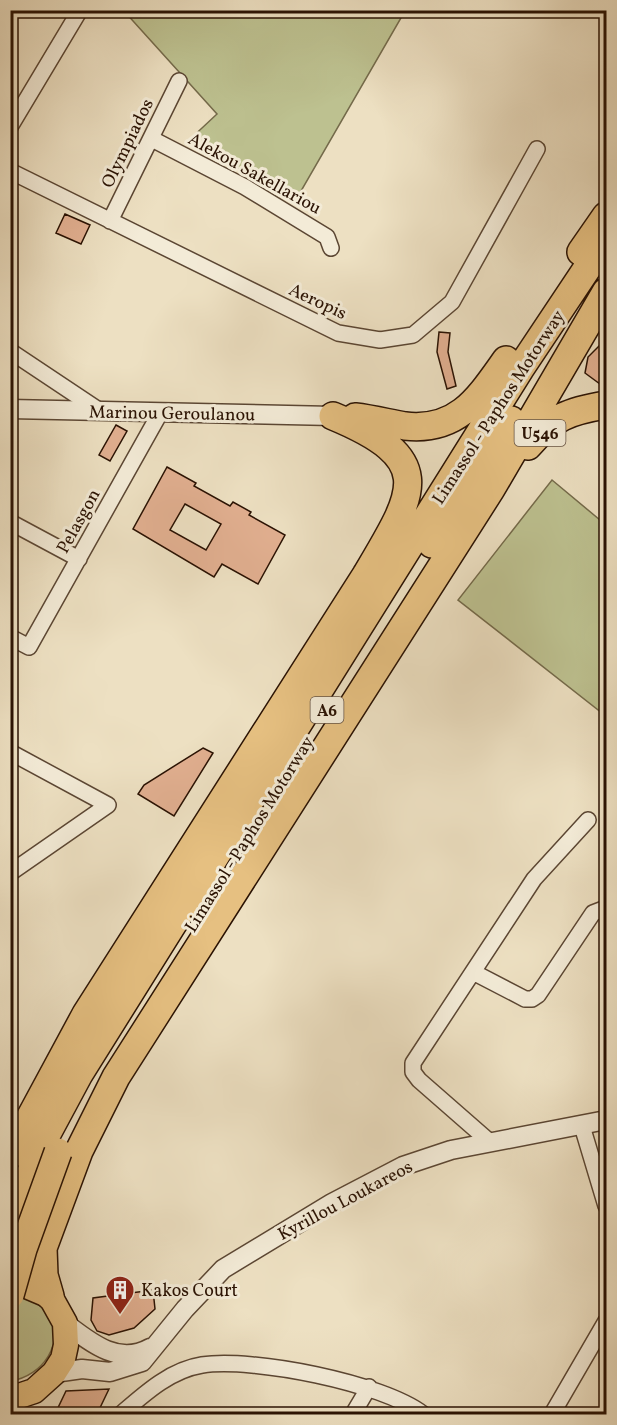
<svg xmlns="http://www.w3.org/2000/svg" width="617" height="1425" viewBox="0 0 617 1425" font-family="Vollkorn,serif">
  <style>
    .green { fill: #bdc190; stroke: #746a4a; stroke-width: 1.5 }
    .building { fill: #e1af90; stroke: #2a1203; stroke-width: 1.5; fill-rule: evenodd }
    .lines { fill: none; stroke-linecap: round; stroke-linejoin: round }
    .minor-casing { stroke: #5b4633; stroke-width: 18 }
    .tertiary-casing { stroke: #5b4633; stroke-width: 21 }
    .primary-casing { stroke: #2a1203; stroke-width: 27 }
    .motorway-casing { stroke: #2a1203; stroke-width: 30 }
    .minor { stroke: #f3ebd7; stroke-width: 15 }
    .tertiary { stroke: #f3ebd7; stroke-width: 18 }
    .primary { stroke: #e6c081; stroke-width: 24 }
    .motorway { stroke: #e6c081; stroke-width: 27 }
    .motorway-bridge-casing { stroke: #2a1203; stroke-width: 30; stroke-linecap: butt }
    .motorway-bridge { stroke: #e6c081; stroke-width: 27 }
    .labels { text-anchor: middle; stroke-width: 6; stroke-linejoin: round; paint-order: stroke }
    .shield { fill: #f3ebd7; stroke: #665343; stroke-width: 1.5 }
    .shield-label { font-size: 16px; font-weight: bold; fill: #2a1203 }
    .street-label { font-size: 18px; fill: #2a1203; stroke: #f3ebd7 }
    .poi-label { font-size: 18px; fill: #2a1203; stroke: #f3ebd7; text-anchor: start }
  </style>
  <rect width="100%" height="100%" fill="#ede0c2"/>
  <filter id="stains"><feTurbulence type="fractalNoise" baseFrequency=".00333" numOctaves="4"/><feColorMatrix values="0 0 0 0 .2 0 0 0 0 .09 0 0 0 0 .02 0 0 0 .5 -.17"/></filter>
  <radialGradient id="worn" r=".72"><stop offset=".6" stop-color="#630" stop-opacity="0"/><stop offset="1" stop-color="#630" stop-opacity=".3"/></radialGradient>
  <path class="green" d="M 124,11 L 405,11 L 297,198 L 187,142 L 217,114 Z
    M 552,480 L 606,525 L 606,709 L 602,713 L 458,600 Z
    M 11,1284 C 19,1288 33,1291 41,1297 C 44,1300 47,1309 50,1313 C 65,1343 43,1376 11,1381 Z"/>
  <path class="building" d="M 65,214 L 90,225 L 81,244 L 56,233 Z
    M 439,332 L 450,333 L 448,352 L 456,386 L 447,389 L 437,352 Z
    M 600,345 L 606,351 L 606,383 L 600,384 L 585,373 L 588,357 Z
    M 116,425 L 127,431 L 110,461 L 99,455 Z
    M 167,467 L 196,483 L 194,486 L 230,506 L 233,502 L 251,512 L 249,515 L 285,535 L 258,584 L 222,564 L 214,577 L 133,529 ZM 185,504 L 221,524 L 206,550 L 170,530 Z
    M 203,748 L 213,753 L 174,816 L 138,794 L 144,785 Z
    M 153,1290 L 155,1309 L 134,1328 L 109,1335 L 97,1331 L 91,1320 L 93,1298 Z
    M 109,1389 L 97,1414 L 55,1414 L 66,1391 Z"/>
  <g class="lines">
    <g class="minor-casing">
      <path id="minor" d="M 10,127 L 80,10
        M 152,139 L 245,187 L 327,237 L 331,248
        M 10,171 L 338,333 L 380,340 L 413,335 L 452,302 L 537,149
        M 110,221 L 179,81
        M 10,351 L 100,411
        M 10,522 L 79,559
        M 10,637 L 29,647 L 160,413
        M 10,752 L 108,805 L 10,873
        M 473,972 L 525,999 L 532,999 L 538,995 L 593,913 L 606,908
        M 582,1126 L 606,1206
        M 491,1143 L 419,1080 L 413,1072 L 413,1063 L 534,879 L 588,820
        M 121,1414 C 144,1394 170,1370 202,1365 C 252,1357 383,1383 423,1414
        M 353,1414 L 369,1387
        M 552,1414 L 606,1321"/>
    </g>
    <g class="tertiary-casing">
      <path id="tertiary" d="M 10,409 L 333,416
        M 65,1323 C 90,1342 118,1366 150,1348
        M 54,1373 L 82,1369 L 110,1372 L 142,1362 L 185,1309 L 223,1269 L 332,1203 L 403,1166 L 451,1150 L 606,1120"/>
    </g>
    <g class="primary-casing">
      <path id="primary" d="M 10,1279 L 50,1296 L 65,1323 L 66,1345 L 63,1359 L 54,1373 L 34,1391 L 10,1399"/>
    </g>
    <g class="motorway-casing">
      <path id="motorway" d="M 581,252 L 606,216
        M 355,417 C 372,419 388,423 405,426 C 458,432 479,398 506,360
        M 528,446 C 553,417 569,411 606,405
        M 432,544 L 511,420
        M 10,1155 L 86,1014 L 366,575 C 415,492 439,460 333,416
        M 10,1226 L 42,1143 L 79,1074 L 520,369 L 606,240
        M 50,1296 L 44,1275 L 43,1248 L 79,1151 L 116,1077 L 491,489 L 606,292"/>
    </g>
    <use href="#minor" class="minor"/>
    <use href="#tertiary" class="tertiary"/>
    <use href="#primary" class="primary"/>
    <use href="#motorway" class="motorway"/>
    <g class="motorway-bridge-casing">
      <path id="motorway-bridge" d="M 10,1295 L 23,1249 L 58,1152"/>
    </g>
    <use href="#motorway-bridge" class="motorway-bridge"/>
  </g>
  <defs>
    <g id="building-pin" transform="scale(1.5)"><path d="M0 17L-7.5 6A9.5 9.5 0 1 1 7.5 6Z" fill="#8f2418" stroke="#f3ebd7"/><path d="M-4-6H4V6H1V3H-1V6H-4ZM-2.5-4.3h1.7v1.8h-1.7ZM.8-4.3h1.7v1.8H.8ZM-2.5-1h1.7V.8h-1.7ZM.8-1h1.7V.8H.8Z" fill="#fff"/></g>
  </defs>
  <g fill-rule="evenodd">
    <use href="#building-pin" x="120" y="1290"/>
  </g>
  <g class="labels">
    <g class="shield">
      <rect x="514.5" y="420" width="51" height="26" rx="4.5"/>
      <rect x="310.5" y="697" width="33" height="26" rx="4.5"/>
    </g>
    <g class="shield-label">
      <text x="540" y="439">U546</text>
      <text x="327" y="716">A6</text>
    </g>
    <g class="street-label">
      <text transform="translate(127 143) rotate(-64)" y="6">Olympiados</text>
      <text transform="translate(255 173) rotate(29)" y="6">Alekou Sakellariou</text>
      <text transform="translate(318 301) rotate(25)" y="6">Aeropis</text>
      <text transform="translate(498 407) rotate(-57)" y="6">Limassol - Paphos Motorway</text>
      <text transform="translate(172 413) rotate(1)" y="6">Marinou Geroulanou</text>
      <text transform="translate(78 521) rotate(-61)" y="6">Pelasgon</text>
      <text transform="translate(249 834) rotate(-58)" y="6">Limassol - Paphos Motorway</text>
      <text transform="translate(345 1200) rotate(-28)" y="6">Kyrillou Loukareos</text>
    </g>
    <g class="poi-label">
      <text x="141" y="1296">Kakos Court</text>
    </g>
  </g>
  <rect width="617" height="1425" fill="none" stroke="#ede0c2" stroke-width="36"/>
  <rect x="12" y="12" width="593" height="1401" fill="none" stroke="#2a1203" stroke-width="3"/>
  <rect x="18" y="18" width="581" height="1389" fill="none" stroke="#2a1203" stroke-width="1.5"/>
  <rect width="100%" height="100%" filter="url(#stains)"/>
  <rect width="100%" height="100%" fill="url(#worn)"/>
</svg>
